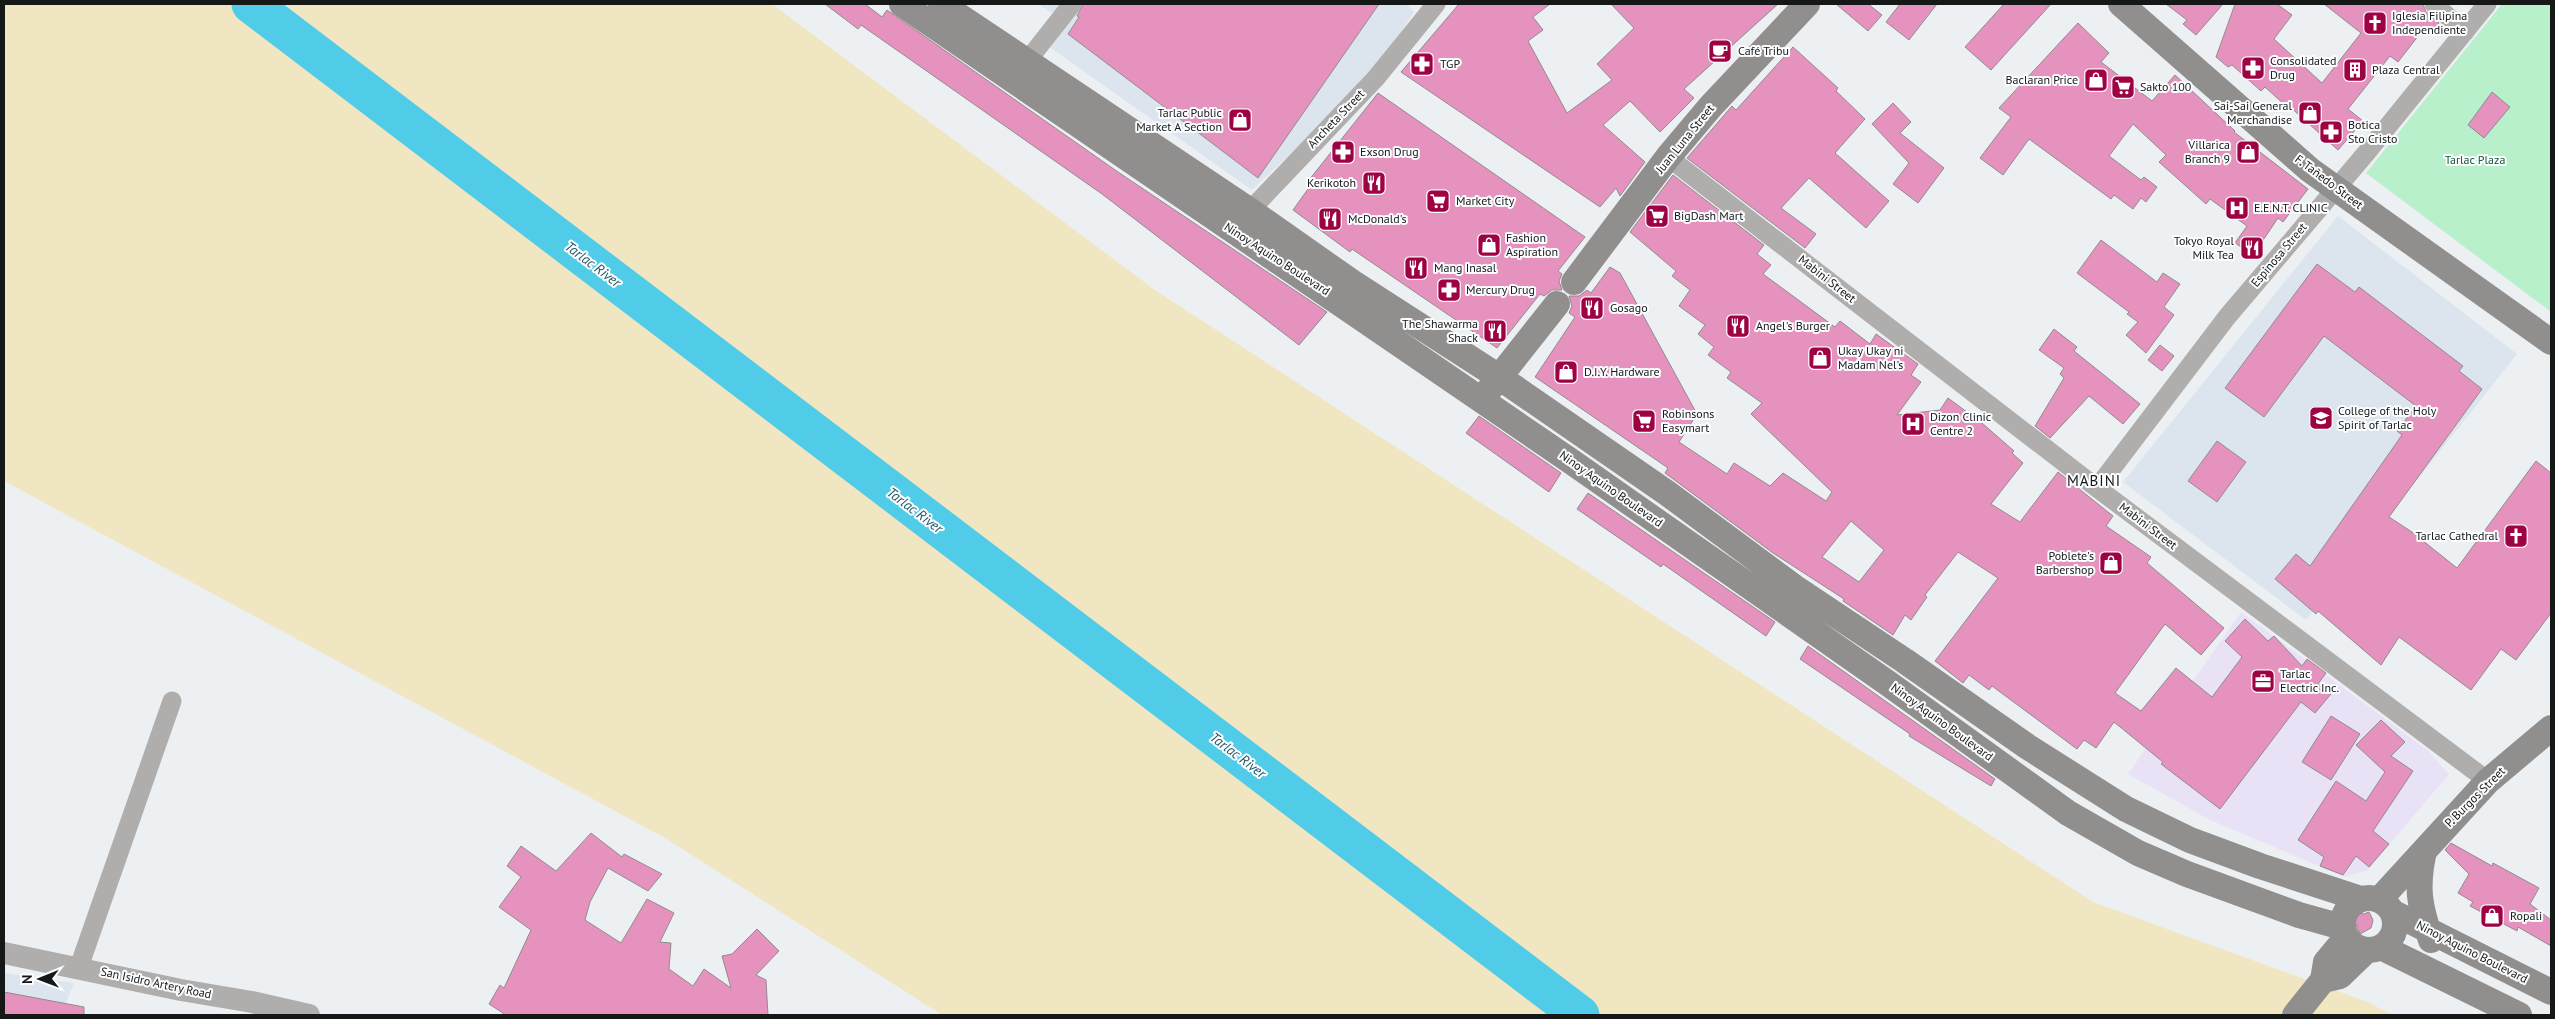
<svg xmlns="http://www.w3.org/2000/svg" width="2555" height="1019" viewBox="0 0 2555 1019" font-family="'PT Sans',sans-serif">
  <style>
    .built { fill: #dce5ed }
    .industrial { fill: #e9e2f7 }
    .green { fill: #b9f0cc }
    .sand { fill: #f0e6c1 }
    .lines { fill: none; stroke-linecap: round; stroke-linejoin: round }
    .river { stroke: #51cce8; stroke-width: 39 }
    .building { fill: #e692be; stroke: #908c8e; fill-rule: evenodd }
    .minor { stroke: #b0aead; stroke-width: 19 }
    .tertiary { stroke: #b0aead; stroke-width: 22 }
    .secondary { stroke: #918f8d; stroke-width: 26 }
    .labels { text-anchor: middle; stroke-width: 4; stroke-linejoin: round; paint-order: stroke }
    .poi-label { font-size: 12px; fill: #161818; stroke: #fbfdff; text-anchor: start }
    .street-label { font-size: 12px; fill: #161818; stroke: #fbfdff }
    .park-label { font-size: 12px; fill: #165735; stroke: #fbfdff }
    .water-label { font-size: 14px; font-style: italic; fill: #245763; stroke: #fbfdff }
    .quarter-label { font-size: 15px; letter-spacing: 1px; fill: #161818; stroke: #fbfdff }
  </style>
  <rect width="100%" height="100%" fill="#edf0f3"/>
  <path class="built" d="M 1038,4 L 1064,4 L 1056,16 Z
    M 1081,4 L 1407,4 L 1414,12 L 1372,77 L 1252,190 L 1048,46 Z
    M 2338,216 L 2517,354 L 2306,620 L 2123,482 Z
    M 4,973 L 74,983 L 61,1015 L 4,1015 Z"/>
  <path class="industrial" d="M 2241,612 L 2427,750 L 2449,774 L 2368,870 L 2345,877 L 2210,820 L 2128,774 Z"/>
  <path class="green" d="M 2502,4 L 2551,4 L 2551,312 L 2366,173 Z"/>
  <path class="sand" d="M 4,4 L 772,4 L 1155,290 L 2093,902 L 2365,1001 L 2393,1015 L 942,1015 L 665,838 L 4,481 Z"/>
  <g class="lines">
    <path class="river" d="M 251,4 L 1580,1015"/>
  </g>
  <path class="building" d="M 825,4 L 865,4 L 882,17 L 887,10 L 1118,172 L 1327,312 L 1299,345 L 1102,194 L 861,25 L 858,29 Z
    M 1083,4 L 1379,4 L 1258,178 L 1068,34 L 1079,17 L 1077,16 Z
    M 1459,4 L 1550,4 L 1533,17 L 1543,30 L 1528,41 L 1567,113 L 1612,80 L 1597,64 L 1634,28 L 1611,4 L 1778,4 L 1684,89 L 1694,98 L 1660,132 L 1630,101 L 1603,125 L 1645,162 L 1620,196 L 1616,188 L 1600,207 L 1401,72 Z
    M 1836,4 L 1868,4 L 1882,15 L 1868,31 Z
    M 1900,4 L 1937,4 L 1909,40 L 1886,22 Z
    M 2004,4 L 2051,4 L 1991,70 L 1965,47 Z
    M 2166,4 L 2223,4 L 2196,35 L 2183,24 L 2187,20 Z
    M 2235,4 L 2277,4 L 2292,15 L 2274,39 L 2322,83 L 2361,33 L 2324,4 L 2423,4 L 2426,12 L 2439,23 L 2429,36 L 2422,31 L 2398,62 L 2390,56 L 2348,109 L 2363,121 L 2338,150 L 2288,105 L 2286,106 L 2265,87 L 2261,91 L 2232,65 L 2228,67 L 2216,57 Z
    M 2078,23 L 2109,53 L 2101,62 L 2152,101 L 2175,75 L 2235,131 L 2234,132 L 2308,189 L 2283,222 L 2278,218 L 2253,255 L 2235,243 L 2247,226 L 2210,199 L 2206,204 L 2159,162 L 2166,155 L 2133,124 L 2109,156 L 2141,180 L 2144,177 L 2157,187 L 2146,202 L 2141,198 L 2133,209 L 2114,195 L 2111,199 L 2029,139 L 2003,175 L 1980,158 L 2011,117 L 1999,108 Z
    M 1793,47 L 1838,88 L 1836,91 L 1865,119 L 1835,153 L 1889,201 L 1866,228 L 1809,178 L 1781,208 L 1816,234 L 1805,248 L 1687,158 L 1732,106 L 1736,110 Z
    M 2492,92 L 2510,107 L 2484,138 L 2468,125 Z
    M 1378,93 L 1585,237 L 1558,271 L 1562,274 L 1559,281 L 1562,290 L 1552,290 L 1544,296 L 1540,294 L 1497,348 L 1352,249 L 1350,252 L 1293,210 L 1313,182 L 1309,180 Z
    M 1893,103 L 1911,122 L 1900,133 L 1944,168 L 1918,203 L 1893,184 L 1909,163 L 1872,124 Z
    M 1673,175 L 1764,245 L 1757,254 L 1771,265 L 1763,274 L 1835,327 L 1840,321 L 1870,344 L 1876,334 L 1918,364 L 1911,375 L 1921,382 L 1897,415 L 1940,410 L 1948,398 L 1982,423 L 2014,451 L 2012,453 L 2023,463 L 1991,504 L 2020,522 L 2058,472 L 2113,516 L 2106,526 L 2151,557 L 2147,563 L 2224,628 L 2201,655 L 2165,624 L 2115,693 L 2141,711 L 2176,668 L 2212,697 L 2242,657 L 2225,641 L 2245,619 L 2268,641 L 2274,636 L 2302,666 L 2307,659 L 2326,673 L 2318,684 L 2331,694 L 2315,713 L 2301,702 L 2220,809 L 2161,764 L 2163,762 L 2114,722 L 2096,748 L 2084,740 L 2077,749 L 1992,686 L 1989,690 L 1969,675 L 1963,683 L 1935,661 L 1998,578 L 1958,552 L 1925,595 L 1927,597 L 1911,620 L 1905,615 L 1893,635 L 1843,601 L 1844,599 L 1773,553 L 1665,473 L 1668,468 L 1535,377 L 1575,317 L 1569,313 L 1572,306 L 1569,296 L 1579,296 L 1587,290 L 1591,293 L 1610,267 L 1620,273 L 1697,414 L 1679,442 L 1727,474 L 1734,463 L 1770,486 L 1783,473 L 1826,501 L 1832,492 L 1751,414 L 1762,403 L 1727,378 L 1731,372 L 1708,355 L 1714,347 L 1698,334 L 1705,325 L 1679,306 L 1690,290 L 1672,276 L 1676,271 L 1630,232 ZM 1851,521 L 1884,550 L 1859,582 L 1822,557 Z
    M 2101,240 L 2157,282 L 2163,273 L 2180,284 L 2164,307 L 2174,315 L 2146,353 L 2126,335 L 2138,322 L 2127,314 L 2129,312 L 2077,273 Z
    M 2317,264 L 2355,292 L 2359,287 L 2463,366 L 2459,371 L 2482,389 L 2389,517 L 2412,532 L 2457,568 L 2536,461 L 2551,473 L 2551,613 L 2516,660 L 2501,649 L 2471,690 L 2399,637 L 2381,665 L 2318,611 L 2316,614 L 2275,579 L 2296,554 L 2310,566 L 2402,435 L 2397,431 L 2416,406 L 2324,336 L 2264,417 L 2225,388 Z
    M 2054,329 L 2077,347 L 2074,351 L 2140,404 L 2123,424 L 2089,396 L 2050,438 L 2035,426 L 2064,378 L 2060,374 L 2064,368 L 2039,350 Z
    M 2160,345 L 2174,356 L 2162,371 L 2148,360 Z
    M 1479,416 L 1561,473 L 1549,492 L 1466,433 Z
    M 2217,441 L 2246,462 L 2217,502 L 2188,481 Z
    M 1588,493 L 1775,622 L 1766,636 L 1663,564 L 1661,567 L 1577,509 Z
    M 1808,646 L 1995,779 L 1991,786 L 1909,736 L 1910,734 L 1800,659 Z
    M 2331,716 L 2360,734 L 2331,780 L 2302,762 Z
    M 2381,720 L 2405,742 L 2391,756 L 2413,771 L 2373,831 L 2389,844 L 2369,867 L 2356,856 L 2343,875 L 2320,866 L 2324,857 L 2298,840 L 2336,781 L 2366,801 L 2385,772 L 2356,745 Z
    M 591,833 L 622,857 L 624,854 L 662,874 L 648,891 L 608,868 L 590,902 L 585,920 L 621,943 L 647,899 L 674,913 L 660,942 L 671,943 L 669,969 L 693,986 L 704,969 L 731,988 L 722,956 L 732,954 L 757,929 L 779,951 L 756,975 L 766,980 L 768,1015 L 506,1015 L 489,1004 L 500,985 L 504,988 L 531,930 L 499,907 L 521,877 L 507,866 L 521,846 L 556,871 Z
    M 2451,843 L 2492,866 L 2493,863 L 2539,888 L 2530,904 L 2551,920 L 2551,946 L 2518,927 L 2517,931 L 2470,906 L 2473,902 L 2458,893 L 2469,874 L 2445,850 Z
    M 2351,912 L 2364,914 L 2369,912 L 2373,920 L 2371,928 L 2360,934 L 2353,917 L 2349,914 Z
    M 4,992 L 84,1007 L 84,1015 L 4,1015 Z"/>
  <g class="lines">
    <path class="minor" d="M 2434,4 L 2465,32
      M 1020,70 L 1072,4
      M 1668,157 L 2097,488 L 2488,781
      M 1241,220 L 1376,78 L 1436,4
      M 2097,488 L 2227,317 L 2367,152 L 2487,4
      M 79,967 L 172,701"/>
    <path class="tertiary" d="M 4,953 L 181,990 L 252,1002 L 309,1015"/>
    <path class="secondary" d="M 902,4 L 1572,462 L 1889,684 L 2068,813 L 2138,853 L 2187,874 L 2299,915 L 2342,927
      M 941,4 L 1249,210 L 1353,283 L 1499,377 L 1667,493 L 1794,587 L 1905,661 L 2028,747 L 2126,809 L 2190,840 L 2260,866 L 2361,899
      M 2121,4 L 2310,170 L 2551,342
      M 1574,282 L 1668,157 L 1711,106 L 1807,4
      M 1489,390 L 1557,304
      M 2424,851 C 2416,887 2419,905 2431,940
      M2343 924a26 26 0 1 1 52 0a26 26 0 1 1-52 0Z
      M 2379,900 L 2488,781 L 2551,728
      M 2392,912 L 2551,992
      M 2381,947 L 2519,1015
      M 2323,980 L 2340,976 L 2367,950
      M 2295,1015 L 2323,980 L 2326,962 L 2346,938"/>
  </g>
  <defs>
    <g id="church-square" transform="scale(1.25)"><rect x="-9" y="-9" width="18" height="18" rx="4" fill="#9f0243" stroke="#fbfdff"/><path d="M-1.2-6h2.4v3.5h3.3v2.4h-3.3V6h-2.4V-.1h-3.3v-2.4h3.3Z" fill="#fff"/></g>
    <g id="cafe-square" transform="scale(1.25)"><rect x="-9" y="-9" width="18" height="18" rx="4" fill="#9f0243" stroke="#fbfdff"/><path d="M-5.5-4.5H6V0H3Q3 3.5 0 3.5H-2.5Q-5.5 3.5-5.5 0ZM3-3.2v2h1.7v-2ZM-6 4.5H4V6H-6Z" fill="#fff"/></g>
    <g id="pharmacy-square" transform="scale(1.25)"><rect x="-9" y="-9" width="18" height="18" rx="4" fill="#9f0243" stroke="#fbfdff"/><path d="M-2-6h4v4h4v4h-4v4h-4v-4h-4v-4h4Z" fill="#fff"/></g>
    <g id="building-square" transform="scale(1.25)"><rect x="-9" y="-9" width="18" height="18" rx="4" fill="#9f0243" stroke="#fbfdff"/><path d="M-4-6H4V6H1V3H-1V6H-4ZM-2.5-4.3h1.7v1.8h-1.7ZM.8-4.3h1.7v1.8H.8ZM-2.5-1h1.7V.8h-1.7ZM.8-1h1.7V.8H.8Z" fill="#fff"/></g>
    <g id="shop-square" transform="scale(1.25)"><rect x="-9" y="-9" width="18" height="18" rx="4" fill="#9f0243" stroke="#fbfdff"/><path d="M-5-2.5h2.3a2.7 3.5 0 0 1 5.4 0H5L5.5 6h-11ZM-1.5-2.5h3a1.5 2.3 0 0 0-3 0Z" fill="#fff"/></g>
    <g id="supermarket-square" transform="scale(1.25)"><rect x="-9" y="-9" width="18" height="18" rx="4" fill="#9f0243" stroke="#fbfdff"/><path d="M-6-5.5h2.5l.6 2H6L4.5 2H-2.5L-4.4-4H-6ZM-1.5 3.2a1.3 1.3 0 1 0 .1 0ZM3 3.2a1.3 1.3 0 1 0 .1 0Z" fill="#fff"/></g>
    <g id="restaurant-square" transform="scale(1.25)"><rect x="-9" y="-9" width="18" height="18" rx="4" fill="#9f0243" stroke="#fbfdff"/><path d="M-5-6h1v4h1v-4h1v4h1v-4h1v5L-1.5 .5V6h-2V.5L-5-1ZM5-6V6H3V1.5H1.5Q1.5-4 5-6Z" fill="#fff"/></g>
    <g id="hospital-square" transform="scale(1.25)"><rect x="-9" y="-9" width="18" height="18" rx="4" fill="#9f0243" stroke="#fbfdff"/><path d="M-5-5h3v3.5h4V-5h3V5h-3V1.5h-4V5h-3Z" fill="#fff"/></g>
    <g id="university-square" transform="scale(1.25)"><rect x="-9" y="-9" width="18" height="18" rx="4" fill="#9f0243" stroke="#fbfdff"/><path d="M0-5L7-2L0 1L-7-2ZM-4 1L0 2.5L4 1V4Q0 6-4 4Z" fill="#fff"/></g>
    <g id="office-square" transform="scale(1.25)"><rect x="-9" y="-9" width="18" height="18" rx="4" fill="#9f0243" stroke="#fbfdff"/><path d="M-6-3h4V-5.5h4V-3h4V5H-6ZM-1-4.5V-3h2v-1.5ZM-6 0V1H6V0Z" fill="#fff"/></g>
  </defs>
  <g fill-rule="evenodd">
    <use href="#church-square" x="2375" y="23"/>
    <use href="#cafe-square" x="1720" y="51"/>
    <use href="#pharmacy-square" x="1422" y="64"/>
    <use href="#pharmacy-square" x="2253" y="68"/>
    <use href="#building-square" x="2355" y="70"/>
    <use href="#shop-square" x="2096" y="80"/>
    <use href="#supermarket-square" x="2123" y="87"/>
    <use href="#shop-square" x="2310" y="113"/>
    <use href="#shop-square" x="1240" y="120"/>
    <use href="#pharmacy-square" x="2331" y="132"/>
    <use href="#pharmacy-square" x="1343" y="152"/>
    <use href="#shop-square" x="2248" y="152"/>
    <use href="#restaurant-square" x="1374" y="183"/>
    <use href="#supermarket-square" x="1438" y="201"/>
    <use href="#hospital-square" x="2237" y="208"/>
    <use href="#supermarket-square" x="1657" y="216"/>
    <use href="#restaurant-square" x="1330" y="219"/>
    <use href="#shop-square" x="1489" y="245"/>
    <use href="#restaurant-square" x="2252" y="248"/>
    <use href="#restaurant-square" x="1416" y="268"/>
    <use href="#pharmacy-square" x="1449" y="290"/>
    <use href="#restaurant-square" x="1592" y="308"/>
    <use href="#restaurant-square" x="1738" y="326"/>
    <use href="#restaurant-square" x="1495" y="331"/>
    <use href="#shop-square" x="1820" y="358"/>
    <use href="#shop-square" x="1566" y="372"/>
    <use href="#university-square" x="2321" y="418"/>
    <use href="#supermarket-square" x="1644" y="421"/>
    <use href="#hospital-square" x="1913" y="424"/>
    <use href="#church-square" x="2516" y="536"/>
    <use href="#shop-square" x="2111" y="563"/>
    <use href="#office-square" x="2263" y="681"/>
    <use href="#shop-square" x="2492" y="916"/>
  </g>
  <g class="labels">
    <g class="poi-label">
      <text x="2392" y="20">Iglesia Filipina<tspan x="2392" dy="14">Independiente</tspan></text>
      <text x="1738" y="55">Café Tribu</text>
      <text x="2270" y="65">Consolidated<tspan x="2270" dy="14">Drug</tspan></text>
      <text x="1440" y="68">TGP</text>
      <text x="2372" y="74">Plaza Central</text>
      <text x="2078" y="84" text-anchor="end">Baclaran Price</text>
      <text x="2140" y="91">Sakto 100</text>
      <text x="2292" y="110" text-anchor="end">Sai-Sai General<tspan x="2292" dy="14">Merchandise</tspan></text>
      <text x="1222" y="117" text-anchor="end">Tarlac Public<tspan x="1222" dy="14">Market A Section</tspan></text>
      <text x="2348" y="129">Botica<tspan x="2348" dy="14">Sto Cristo</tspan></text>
      <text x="2230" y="149" text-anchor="end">Villarica<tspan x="2230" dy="14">Branch 9</tspan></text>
      <text x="1360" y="156">Exson Drug</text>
      <text x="1356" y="187" text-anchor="end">Kerikotoh</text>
      <text x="1456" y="205">Market City</text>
      <text x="2254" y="212">E.E.N.T. CLINIC</text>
      <text x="1674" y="220">BigDash Mart</text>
      <text x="1348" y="223">McDonald's</text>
      <text x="1506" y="242">Fashion<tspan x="1506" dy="14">Aspiration</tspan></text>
      <text x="2234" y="245" text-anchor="end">Tokyo Royal<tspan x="2234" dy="14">Milk Tea</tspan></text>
      <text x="1434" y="272">Mang Inasal</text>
      <text x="1466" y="294">Mercury Drug</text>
      <text x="1610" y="312">Gosago</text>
      <text x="1478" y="328" text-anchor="end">The Shawarma<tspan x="1478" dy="14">Shack</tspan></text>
      <text x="1756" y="330">Angel's Burger</text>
      <text x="1838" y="355">Ukay Ukay ni<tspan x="1838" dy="14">Madam Nel's</tspan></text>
      <text x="1584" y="376">D.I.Y. Hardware</text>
      <text x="2338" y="415">College of the Holy<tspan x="2338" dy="14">Spirit of Tarlac</tspan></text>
      <text x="1662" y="418">Robinsons<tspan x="1662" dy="14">Easymart</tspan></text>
      <text x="1930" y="421">Dizon Clinic<tspan x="1930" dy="14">Centre 2</tspan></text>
      <text x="2498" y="540" text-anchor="end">Tarlac Cathedral</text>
      <text x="2094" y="560" text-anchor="end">Poblete's<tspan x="2094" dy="14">Barbershop</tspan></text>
      <text x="2280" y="678">Tarlac<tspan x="2280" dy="14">Electric Inc.</tspan></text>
      <text x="2510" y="920">Ropali</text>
    </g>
    <g class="street-label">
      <text transform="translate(1336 119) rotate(-46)" y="4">Ancheta Street</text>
      <text transform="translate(1685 139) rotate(-51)" y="4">Juan Luna Street</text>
      <text transform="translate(2329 182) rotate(37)" y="4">F. Tañedo Street</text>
      <text transform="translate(2279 255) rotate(-50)" y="4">Espinosa Street</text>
      <text transform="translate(1277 259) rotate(33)" y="4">Ninoy Aquino Boulevard</text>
      <text transform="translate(1827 279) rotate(38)" y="4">Mabini Street</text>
      <text transform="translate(1611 489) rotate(35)" y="4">Ninoy Aquino Boulevard</text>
      <text transform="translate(2148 526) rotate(37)" y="4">Mabini Street</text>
      <text transform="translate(1942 722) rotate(36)" y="4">Ninoy Aquino Boulevard</text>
      <text transform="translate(2475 797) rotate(-45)" y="4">P. Burgos Street</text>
      <text transform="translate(2472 952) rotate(27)" y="4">Ninoy Aquino Boulevard</text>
      <text transform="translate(156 983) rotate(12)" y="4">San Isidro Artery Road</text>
    </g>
    <g class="park-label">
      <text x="2475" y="164">Tarlac Plaza</text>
    </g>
    <g class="water-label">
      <text transform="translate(593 264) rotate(37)" y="5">Tarlac River</text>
      <text transform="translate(915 510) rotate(37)" y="5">Tarlac River</text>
      <text transform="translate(1238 755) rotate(37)" y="5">Tarlac River</text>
    </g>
    <g class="quarter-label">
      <text x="2094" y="486">MABINI</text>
    </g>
  </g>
  <rect width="2555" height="1019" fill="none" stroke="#161818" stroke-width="10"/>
  <g transform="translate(40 979) rotate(269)" stroke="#fbfdff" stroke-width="4" paint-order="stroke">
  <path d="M0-4L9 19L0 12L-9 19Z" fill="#161818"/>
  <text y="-8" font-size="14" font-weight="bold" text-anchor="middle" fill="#161818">N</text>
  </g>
</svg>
